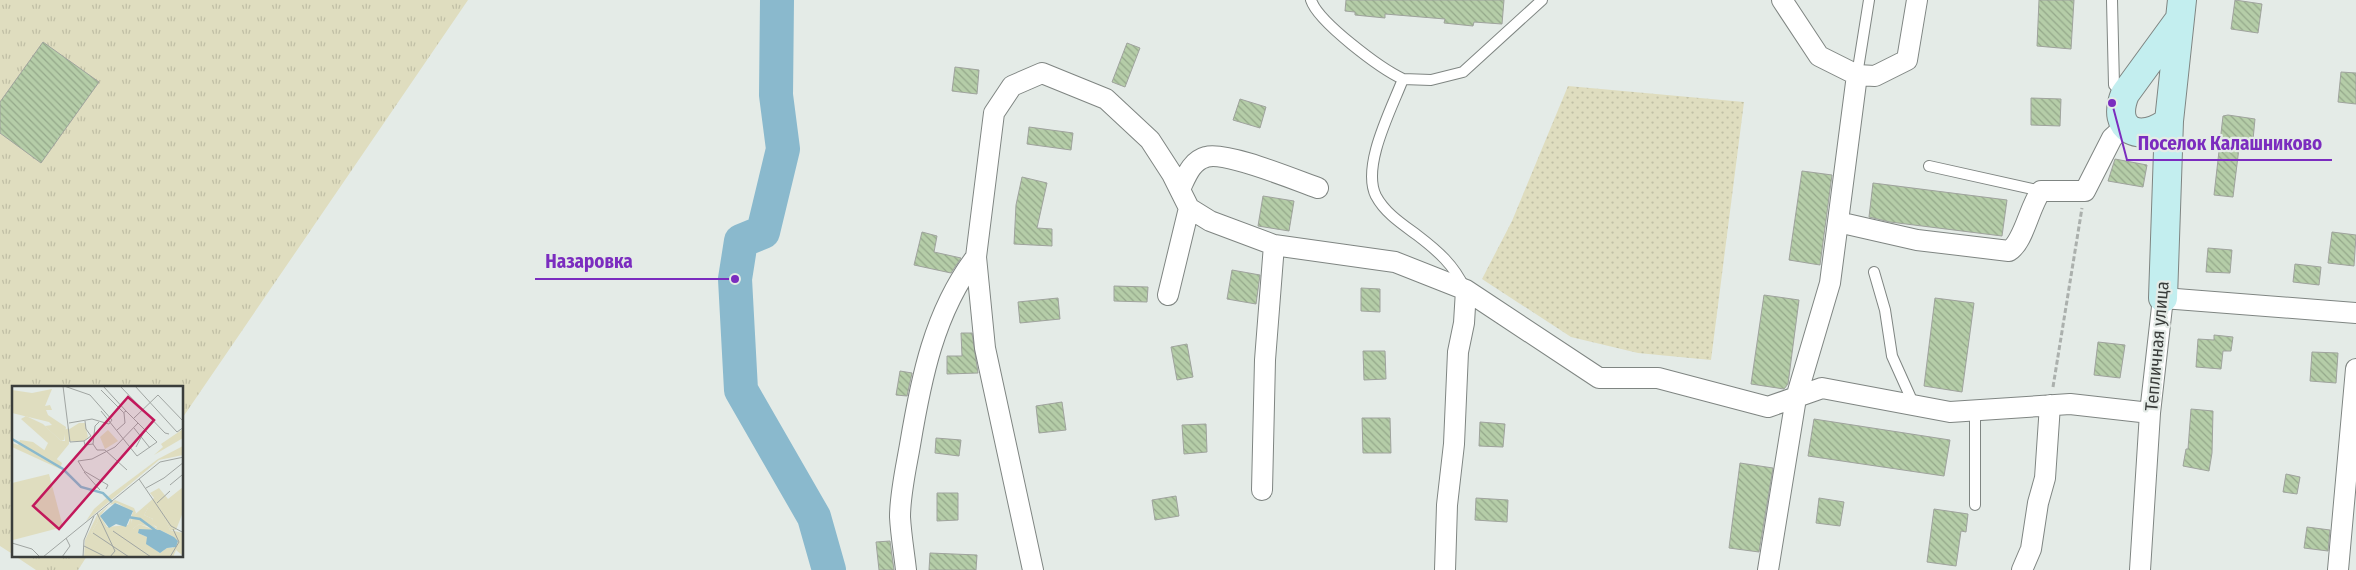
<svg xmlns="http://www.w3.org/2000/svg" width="2356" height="570" viewBox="0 0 2356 570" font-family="'Fira Sans Condensed',sans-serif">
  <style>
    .grass { fill: url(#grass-tufts) }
    .garden { fill: url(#garden-dots) }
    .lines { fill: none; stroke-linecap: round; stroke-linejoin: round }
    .river { stroke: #8ab9cd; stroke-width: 34 }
    .building { fill: url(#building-back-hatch); stroke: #9fa39d }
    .lane-casing { stroke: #7f8582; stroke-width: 12 }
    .street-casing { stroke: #7f8582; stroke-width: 22 }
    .secondary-casing { stroke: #7f8582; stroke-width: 30 }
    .path { stroke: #abb0ad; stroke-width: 3; stroke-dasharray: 5 2.5; stroke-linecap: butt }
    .lane { stroke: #fff; stroke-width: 10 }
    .street { stroke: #fff; stroke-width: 20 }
    .secondary { stroke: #c3eeef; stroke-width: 28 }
    .labels { text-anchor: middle; stroke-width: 4.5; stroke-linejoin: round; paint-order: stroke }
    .street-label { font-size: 18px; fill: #3a3d3b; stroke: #e4ebe7 }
    .inset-river { fill: none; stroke: #8ab9cd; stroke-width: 2.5 }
    .inset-road { fill: none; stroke: #a0a5a2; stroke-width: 1 }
    .view { fill: #c2185b; fill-opacity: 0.15; stroke: #c2185b; stroke-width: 2.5 }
    .inset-edge { fill: none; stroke: #3a3d3b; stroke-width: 2.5 }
    .leader { fill: none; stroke: #7b2cbf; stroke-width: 2 }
    .callout-dot { fill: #7b2cbf; stroke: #e4ebe7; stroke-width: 2 }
    .callout-label { font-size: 19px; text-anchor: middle; font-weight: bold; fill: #7b2cbf; stroke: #e4ebe7; stroke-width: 4.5; stroke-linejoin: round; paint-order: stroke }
  </style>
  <defs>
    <pattern id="grass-tufts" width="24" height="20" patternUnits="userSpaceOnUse" patternTransform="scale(1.25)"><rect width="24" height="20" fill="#dfddbf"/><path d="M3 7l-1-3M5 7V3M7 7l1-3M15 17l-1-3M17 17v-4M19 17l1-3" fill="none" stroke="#c0bfa5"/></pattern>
    <pattern id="garden-dots" width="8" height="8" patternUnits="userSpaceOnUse" patternTransform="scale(1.25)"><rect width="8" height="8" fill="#dfddbf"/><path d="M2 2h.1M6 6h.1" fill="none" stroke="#c0bfa5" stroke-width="1.8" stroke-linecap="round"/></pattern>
    <pattern id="building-back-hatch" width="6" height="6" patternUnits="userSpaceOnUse" patternTransform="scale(1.25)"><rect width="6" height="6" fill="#b5cda8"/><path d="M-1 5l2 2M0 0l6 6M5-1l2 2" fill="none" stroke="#94a88a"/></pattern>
  </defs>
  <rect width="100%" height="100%" fill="#e4ebe7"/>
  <path class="grass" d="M 0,0 L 468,0 L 183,417 L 182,388 L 14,388 L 14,555 L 0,546 Z
    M 15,556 L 87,556 L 78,570 L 36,570 Z"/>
  <path class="garden" d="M 1568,86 L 1744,102 L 1711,360 L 1638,353 L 1571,337 L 1482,279 L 1512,221 Z"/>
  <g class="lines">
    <path class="river" d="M 777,0 L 776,95 L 783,149 L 763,232 L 741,241 L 735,279 L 741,390 L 814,517 L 829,570"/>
  </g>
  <path class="building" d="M 1346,0 L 1504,0 L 1502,24 L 1474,22 L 1473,26 L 1444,23 L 1445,19 L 1385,14 L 1385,18 L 1355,15 L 1355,12 L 1345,11 Z
    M 2039,0 L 2074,0 L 2071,49 L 2037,46 Z
    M 2235,0 L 2262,4 L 2258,33 L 2231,29 Z
    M 43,42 L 99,82 L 41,163 L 0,133 L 0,102 Z
    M 1127,43 L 1140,48 L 1125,87 L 1112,82 Z
    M 955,67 L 979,70 L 977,94 L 952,91 Z
    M 2341,72 L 2356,73 L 2356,104 L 2338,102 Z
    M 2031,98 L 2061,99 L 2060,126 L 2031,125 Z
    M 1240,99 L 1266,107 L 1260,128 L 1233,120 Z
    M 2228,115 L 2255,119 L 2252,150 L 2239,148 L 2233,197 L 2214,195 L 2223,116 Z
    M 1029,127 L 1073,133 L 1071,150 L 1027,144 Z
    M 2115,159 L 2147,165 L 2143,187 L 2108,181 Z
    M 1802,171 L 1832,175 L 1820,265 L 1789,260 Z
    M 1022,177 L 1047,183 L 1037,228 L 1052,229 L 1052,246 L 1014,244 L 1016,205 Z
    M 1873,183 L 2007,200 L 2002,236 L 1890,222 L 1869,217 Z
    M 1263,196 L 1294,201 L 1289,231 L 1258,226 Z
    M 922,232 L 937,236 L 934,252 L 961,258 L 951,273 L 914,265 Z
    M 2332,232 L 2356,235 L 2354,266 L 2328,263 Z
    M 2208,248 L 2232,250 L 2230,273 L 2206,272 Z
    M 2295,264 L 2321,267 L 2319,285 L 2293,282 Z
    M 1232,270 L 1260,275 L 1256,304 L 1227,299 Z
    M 1114,286 L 1148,287 L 1147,302 L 1114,301 Z
    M 1361,288 L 1380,289 L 1380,312 L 1361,311 Z
    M 1764,295 L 1799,300 L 1788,384 L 1784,389 L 1751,384 Z
    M 1058,298 L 1060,319 L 1020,323 L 1018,302 Z
    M 1935,298 L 1974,303 L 1962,392 L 1924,386 Z
    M 961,333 L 972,333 L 978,373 L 947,374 L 947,356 L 962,356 Z
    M 2214,335 L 2233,337 L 2231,351 L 2223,351 L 2221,369 L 2196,367 L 2198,339 L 2214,340 Z
    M 2098,342 L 2125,345 L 2120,378 L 2094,375 Z
    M 1187,344 L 1193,377 L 1177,380 L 1171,347 Z
    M 1363,351 L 1385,351 L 1386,379 L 1364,380 Z
    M 2312,352 L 2338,353 L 2336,383 L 2310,381 Z
    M 900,371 L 912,373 L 907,396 L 896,395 Z
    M 1062,402 L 1066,430 L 1039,433 L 1036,406 Z
    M 2191,409 L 2213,411 L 2212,453 L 2209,471 L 2183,466 L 2186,449 L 2188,449 Z
    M 1362,418 L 1390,418 L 1391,453 L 1363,453 Z
    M 1814,419 L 1950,440 L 1944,476 L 1808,456 Z
    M 1480,422 L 1505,424 L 1503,447 L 1479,446 Z
    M 1206,424 L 1207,452 L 1184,454 L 1182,425 Z
    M 936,438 L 961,440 L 959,456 L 935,453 Z
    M 1740,463 L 1773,468 L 1759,552 L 1729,548 Z
    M 2286,474 L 2300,477 L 2297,494 L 2283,492 Z
    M 937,493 L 958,493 L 958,520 L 937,521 Z
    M 1176,496 L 1179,516 L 1155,520 L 1152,500 Z
    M 1476,498 L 1508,500 L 1507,522 L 1475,520 Z
    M 1819,498 L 1844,502 L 1840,526 L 1816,523 Z
    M 1934,509 L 1968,514 L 1966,532 L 1961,531 L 1956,566 L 1927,562 Z
    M 2307,527 L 2330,530 L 2328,551 L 2304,548 Z
    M 890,541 L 894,570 L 879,570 L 876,542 Z
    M 930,553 L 977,555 L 976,570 L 929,570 Z"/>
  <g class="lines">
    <g class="lane-casing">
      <path id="lane" d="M 1311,0 C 1318,22 1381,69 1403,79 C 1392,108 1361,166 1376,196 C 1385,213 1402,224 1417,235 C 1438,251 1454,265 1465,289
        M 2112,0 L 2114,85 L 2124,93
        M 1857,75 L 1869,0
        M 1403,79 L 1431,80 L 1463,72 L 1542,0
        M 1929,166 L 2041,191
        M 1874,272 L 1885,310 L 1892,356 L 1914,405
        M 1975,505 L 1975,410"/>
    </g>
    <g class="street-casing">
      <path id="street" d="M 1782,0 L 1819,56 L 1857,75 L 1875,76 L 1907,60 L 1917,0
        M 1180,189 C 1186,177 1191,161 1206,157 C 1226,151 1295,180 1318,188
        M 1838,222 L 1917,240 L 2009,251 C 2024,242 2029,207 2041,191 L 2085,191 L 2112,138 L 2125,126
        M 1168,295 L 1189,208
        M 1262,490 L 1265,360 L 1274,245
        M 906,570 C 904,552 901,535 900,517 C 900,494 906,468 910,445 C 921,379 934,312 976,257
        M 1033,570 L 985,348 L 976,257 L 994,113 L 1012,86 L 1042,73 L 1106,99 L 1150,140 L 1172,174 L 1189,208 L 1210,221 L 1274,245 L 1395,262 L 1466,290 L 1599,378 L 1658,378 L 1768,407 L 1822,388 L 1950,412 L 2070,404 L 2150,413
        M 1445,570 L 1447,505 L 1454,444 L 1458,352 L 1464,323 L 1466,290
        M 1768,570 L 1796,398 L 1830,283 L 1857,75
        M 2022,570 L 2031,549 L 2038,503 L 2045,478 L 2050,405
        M 2140,570 L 2150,413 L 2163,298 L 2356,313
        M 2338,570 L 2356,369"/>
    </g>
    <g class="secondary-casing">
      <path id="secondary" d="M 2179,20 L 2125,94 C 2110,131 2141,144 2169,121 L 2182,0
        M 2163,298 L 2169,121"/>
    </g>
    <path class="path" d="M 2053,387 L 2082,208"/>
    <use href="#lane" class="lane"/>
    <use href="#street" class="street"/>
    <use href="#secondary" class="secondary"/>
  </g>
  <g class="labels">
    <g class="street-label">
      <text transform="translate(2157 346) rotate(-85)" y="6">Тепличная улица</text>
    </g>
  </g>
  <g transform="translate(12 386)">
    <rect width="171" height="171" fill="#e4ebe7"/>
    <path d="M 171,43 L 171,52 L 142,69 L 151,61 L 149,58 ZM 171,60 L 171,69 L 147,74 L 74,135 L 82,123 L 98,109 L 146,73 ZM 37,88 L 51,141 L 1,154 L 0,97 ZM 103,114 L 122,122 L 124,127 L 119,134 L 121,143 L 127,138 L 143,144 L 145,141 L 138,137 L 141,133 L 132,129 L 136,122 L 148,120 L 158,144 L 171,147 L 171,170 L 164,164 L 161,171 L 82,171 L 84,152 L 79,147 L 86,135 L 85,129 ZM 105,117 L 121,126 L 116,139 L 95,141 L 88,130 L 97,119 ZM 128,144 L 148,144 L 162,151 L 161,162 L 155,162 L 148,167 L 135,158 L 135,151 L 126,147 Z" fill="#dfddbf" fill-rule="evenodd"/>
    <path d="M 40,3 L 33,20 L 38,19 L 40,24 L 34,24 L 36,29 L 54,41 L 52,54 L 49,55 L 33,40 L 40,39 L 37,36 L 0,27 L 0,4 L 20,7 ZM 67,37 L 73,37 L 76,51 L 72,55 L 56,55 L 56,44 ZM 8,54 L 21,56 L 46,74 L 50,77 L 48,83 L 0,61 L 0,57 L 6,59 ZM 171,101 L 171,126 L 164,144 L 158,144 L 148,121 L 140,125 L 136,122 L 132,129 L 141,133 L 139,137 L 146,143 L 127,138 L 121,143 L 123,147 L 118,146 L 120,131 L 142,112 L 138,107 L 147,102 L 156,113 ZM 85,129 L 86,135 L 79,147 L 90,155 L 82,171 L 72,171 L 73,154 Z" fill="#dfddbf"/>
    <path d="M 14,30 L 31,38 L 49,55 L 53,55 L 52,44 L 57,42 L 57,58 L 44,74 L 32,65 L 36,57 L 9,33 ZM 96,44 L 106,55 L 93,63 L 88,51 Z" fill="#dfddbf"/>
    <path d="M 103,117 L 121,125 L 114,141 L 104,138 L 97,142 L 88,130 ZM 127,143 L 148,144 L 162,151 L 166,155 L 164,161 L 155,162 L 148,167 L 134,158 L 135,151 L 126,147 Z" fill="#8ab9cd"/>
    <path class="inset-river" d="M 0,53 L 51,83 L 69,101 L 91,107 L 100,116M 116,131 L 128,133 L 147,147"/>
    <path class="inset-road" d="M 51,0 L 58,56 L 72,55 L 79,50 L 74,43 L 73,35M 52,0 L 78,9 L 100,34 L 97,38 L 80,33 L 57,37M 91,0 L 114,25 L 111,27M 108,0 L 153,47 L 157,48M 123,0 L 165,46 L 172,41M 89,4 L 111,26M 89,25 L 125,70 L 145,56 L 114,25M 122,32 L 146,9 L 172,36M 122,42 L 138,62M 105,44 L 113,37 L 112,27M 72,55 L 73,59 L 81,58 L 85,64 L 93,64 L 115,84M 81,58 L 83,40 L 87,36M 124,61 L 133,44M 72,86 L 88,104M 127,93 L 159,140 L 172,147M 158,99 L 170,89M 134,102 L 152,92 L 172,76M 94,103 L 96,99 L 72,85 L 66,75 L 80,73 L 103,61 L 126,37M 145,117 L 158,105M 85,127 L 103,165 L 98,171M 101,145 L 139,171M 81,147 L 117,171M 0,157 L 20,163 L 28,171M 72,160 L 94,171M 31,171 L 148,76 L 172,71M 50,171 L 58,160 L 54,152M 71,171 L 72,154 L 82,130M 158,171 L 167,156 L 161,143"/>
    <path class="view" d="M 116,11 L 142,34 L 47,143 L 21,120 Z"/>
    <rect width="171" height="171" class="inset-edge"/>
  </g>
  <path class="leader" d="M2112 103L2127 160H2332M735 279L642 279H535"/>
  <g class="callout-dot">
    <circle cx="2112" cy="103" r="5"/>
    <circle cx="735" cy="279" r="5"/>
  </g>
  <g class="callout-label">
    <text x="2230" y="150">Поселок Калашниково</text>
    <text x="589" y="268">Назаровка</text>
  </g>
</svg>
